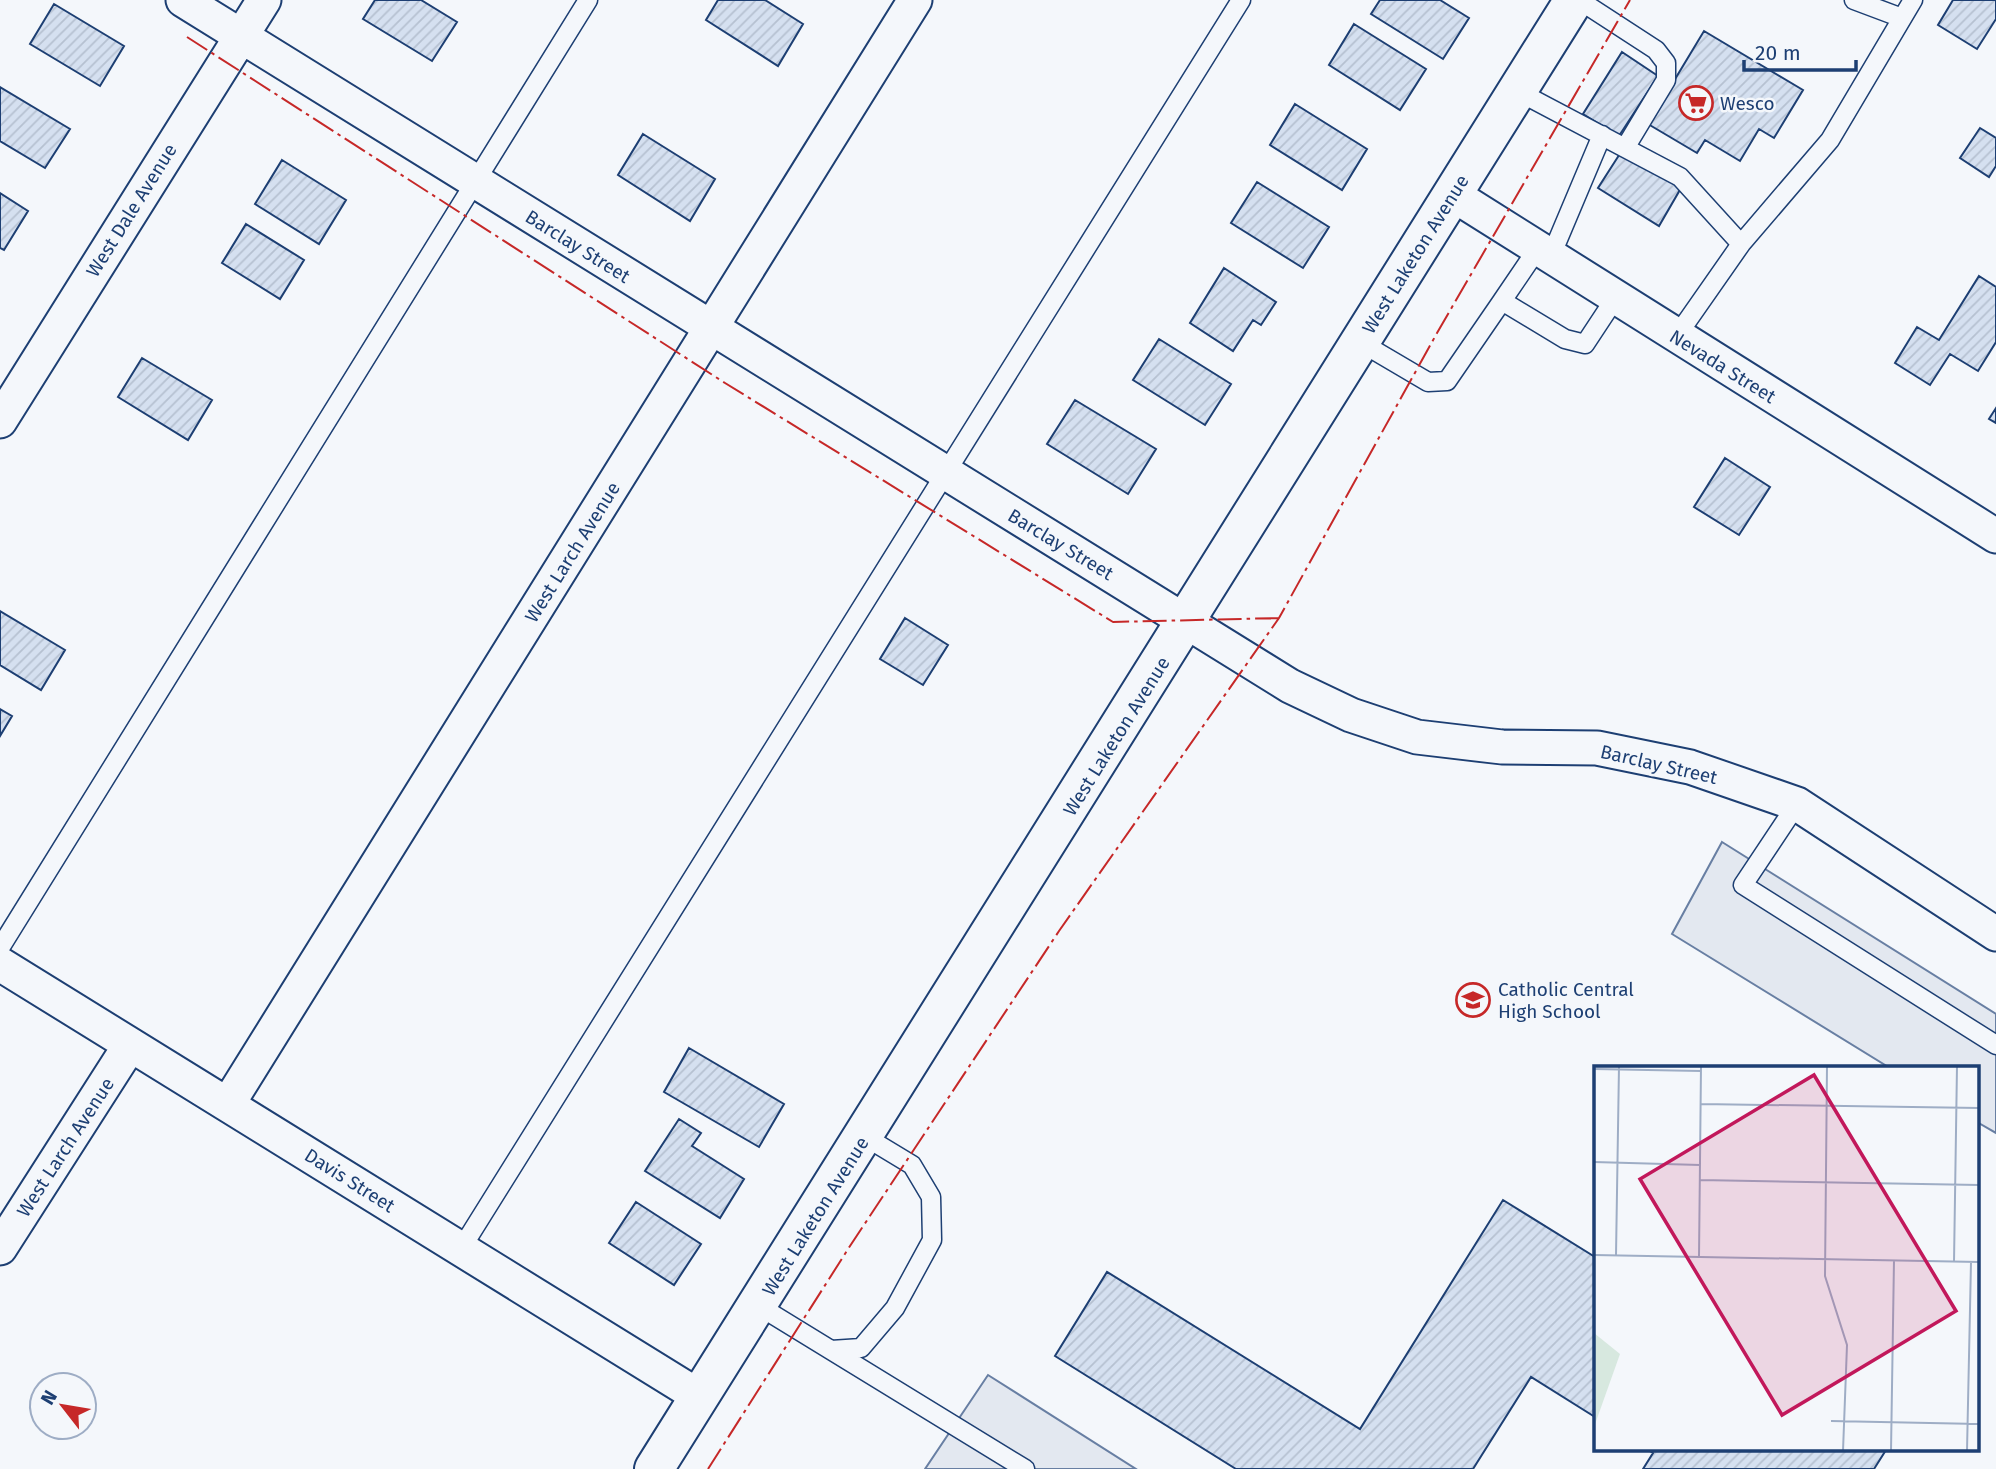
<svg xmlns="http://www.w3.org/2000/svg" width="1996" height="1469" viewBox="0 0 1996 1469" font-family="'Fira Sans',sans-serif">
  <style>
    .parking { fill: #e3e8f0; stroke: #687fa3; stroke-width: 2 }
    .building { fill: url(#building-hatch); stroke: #1d3f73; stroke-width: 2 }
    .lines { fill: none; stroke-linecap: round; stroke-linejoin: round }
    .service-casing { stroke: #1d3f73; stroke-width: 21 }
    .minor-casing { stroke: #1d3f73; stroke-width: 37 }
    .secondary-casing { stroke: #1d3f73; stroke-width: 42 }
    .service { stroke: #f4f7fb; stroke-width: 18 }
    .minor { stroke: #f4f7fb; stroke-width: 33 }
    .secondary { stroke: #f4f7fb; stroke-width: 38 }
    .power { stroke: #c62828; stroke-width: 2; stroke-dasharray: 24 5 3.5 5; stroke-linecap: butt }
    .labels { text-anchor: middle; stroke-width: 5; stroke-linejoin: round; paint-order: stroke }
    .poi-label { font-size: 19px; fill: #1d3f73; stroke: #f4f7fb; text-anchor: start }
    .street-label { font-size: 19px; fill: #1d3f73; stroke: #f4f7fb }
    .inset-road { fill: none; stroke: #9eadc5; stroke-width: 2 }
    .view { fill: #c2185b; fill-opacity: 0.15; stroke: #c2185b; stroke-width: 3.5 }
    .inset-edge { fill: none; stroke: #1d3f73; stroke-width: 3.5 }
  </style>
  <defs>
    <pattern id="building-hatch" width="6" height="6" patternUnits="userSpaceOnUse" patternTransform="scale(1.75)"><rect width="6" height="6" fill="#d5e0f0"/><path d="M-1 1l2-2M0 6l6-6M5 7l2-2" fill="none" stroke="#b6c1d1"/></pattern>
  </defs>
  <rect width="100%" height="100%" fill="#f4f7fb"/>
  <path class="parking" d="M 1722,842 L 1996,1014 L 1996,1133 L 1977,1122 L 1977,1068 L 1890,1068 L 1672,934 Z
    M 988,1375 L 1136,1469 L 925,1469 Z"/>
  <path class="building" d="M 375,0 L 421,0 L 457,22 L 432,61 L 363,19 Z
    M 718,0 L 765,0 L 803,24 L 778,66 L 706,20 Z
    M 1380,0 L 1440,0 L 1469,18 L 1443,59 L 1371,14 Z
    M 1953,0 L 1996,0 L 1996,19 L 1977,49 L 1938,25 Z
    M 54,4 L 124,46 L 100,86 L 30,44 Z
    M 1354,24 L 1426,69 L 1400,110 L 1329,65 Z
    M 1704,31 L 1803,90 L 1774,138 L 1759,129 L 1740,161 L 1705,140 L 1697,153 L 1648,124 Z
    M 1622,52 L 1658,76 L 1619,136 L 1583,114 Z
    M 0,87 L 70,129 L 45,168 L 0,141 Z
    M 1295,104 L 1367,149 L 1342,190 L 1270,145 Z
    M 1980,128 L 1996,138 L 1996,166 L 1989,177 L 1960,158 Z
    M 643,134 L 715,179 L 690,221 L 618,175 Z
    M 1621,152 L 1681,188 L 1659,226 L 1598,188 Z
    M 282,160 L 346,200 L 319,244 L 255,204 Z
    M 1257,182 L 1329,227 L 1303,268 L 1231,223 Z
    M 0,193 L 28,211 L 4,250 L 0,248 Z
    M 246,224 L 304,260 L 280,299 L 222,263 Z
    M 1224,268 L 1276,302 L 1261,325 L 1253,320 L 1233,351 L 1190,323 Z
    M 1979,276 L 1996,287 L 1996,342 L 1978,371 L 1950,354 L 1930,385 L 1895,363 L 1917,327 L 1939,340 Z
    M 1159,339 L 1231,384 L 1205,425 L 1133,380 Z
    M 142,358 L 212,400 L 188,440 L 118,397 Z
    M 1075,400 L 1156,449 L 1128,494 L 1047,444 Z
    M 1996,408 L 1996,423 L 1989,419 Z
    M 1725,458 L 1770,487 L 1739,535 L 1694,507 Z
    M 0,611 L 65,650 L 41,690 L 0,665 Z
    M 905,618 L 948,645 L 923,685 L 880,659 Z
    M 0,709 L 12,716 L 0,736 Z
    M 689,1048 L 784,1104 L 759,1147 L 664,1092 Z
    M 679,1119 L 701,1133 L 692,1146 L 744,1179 L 720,1218 L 645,1171 Z
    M 1503,1200 L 1595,1257 L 1595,1417 L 1531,1377 L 1473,1469 L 1236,1469 L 1055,1356 L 1107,1272 L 1360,1429 Z
    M 636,1202 L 701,1244 L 674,1285 L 609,1243 Z
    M 1648,1450 L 1886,1450 L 1874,1469 L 1643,1469 L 1653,1453 Z"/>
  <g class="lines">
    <g class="service-casing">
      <path id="service" d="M 1579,0 L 1656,50 L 1666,63 L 1666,80 L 1625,148
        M 1854,0 L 1902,18
        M 1517,91 L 1680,177 L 1741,244 L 1676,337
        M 1741,244 L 1830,140 L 1913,0
        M 1538,248 L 1502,301 L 1565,339 L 1585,344 L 1616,297
        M 1551,256 L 1602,135
        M 1360,342 L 1428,382 L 1447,381 L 1502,301
        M 1797,804 L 1743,885 L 1996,1045
        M 0,948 L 588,0
        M 461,1249 L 1241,0
        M 759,1306 L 1025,1469
        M 831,1350 L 861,1348 L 895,1308 L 932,1240 L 931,1197 L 912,1165 L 864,1136"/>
    </g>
    <g class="minor-casing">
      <path id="minor" d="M 183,0 L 1290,686 L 1351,715 L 1417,737 L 1502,747 L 1597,748 L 1690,767 L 1797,804 L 1996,934
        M 1452,194 L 1996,536
        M 0,421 L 264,0
        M 0,964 L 700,1397
        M 228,1104 L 915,0
        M 0,1248 L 130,1045"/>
    </g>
    <g class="secondary-casing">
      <path id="secondary" d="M 654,1469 L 1574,0"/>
    </g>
    <use href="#service" class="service"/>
    <use href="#minor" class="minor"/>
    <use href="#secondary" class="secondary"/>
    <path class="power" d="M 187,37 L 725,383 L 1113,622 L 1279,618
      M 708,1469 L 850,1246 L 1059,931 L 1279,618 L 1437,333 L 1630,0"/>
  </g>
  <defs>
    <g id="supermarket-ring" transform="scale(1.75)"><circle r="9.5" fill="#f4f7fb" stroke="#c62828" stroke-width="1.5"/><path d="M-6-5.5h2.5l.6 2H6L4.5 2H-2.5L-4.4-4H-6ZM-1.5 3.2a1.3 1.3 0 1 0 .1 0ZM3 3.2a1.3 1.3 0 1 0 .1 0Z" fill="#c62828"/></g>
    <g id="school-ring" transform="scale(1.75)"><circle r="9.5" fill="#f4f7fb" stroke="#c62828" stroke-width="1.5"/><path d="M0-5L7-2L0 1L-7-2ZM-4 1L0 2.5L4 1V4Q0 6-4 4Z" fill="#c62828"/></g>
  </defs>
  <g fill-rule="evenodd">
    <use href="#supermarket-ring" x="1696" y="103"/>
    <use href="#school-ring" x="1473" y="1000"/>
  </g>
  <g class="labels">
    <g class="poi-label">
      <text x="1720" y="110">Wesco</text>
      <text x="1498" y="996">Catholic Central<tspan x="1498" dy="22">High School</tspan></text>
    </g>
    <g class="street-label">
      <text transform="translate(131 210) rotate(-58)" y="7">West Dale Avenue</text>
      <text transform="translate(578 246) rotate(32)" y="7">Barclay Street</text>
      <text transform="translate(1415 254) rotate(-58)" y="7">West Laketon Avenue</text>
      <text transform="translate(1723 366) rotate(32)" y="7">Nevada Street</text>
      <text transform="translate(1061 544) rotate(31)" y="7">Barclay Street</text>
      <text transform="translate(572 552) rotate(-58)" y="7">West Larch Avenue</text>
      <text transform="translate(1116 736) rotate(-58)" y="7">West Laketon Avenue</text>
      <text transform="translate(1659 764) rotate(13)" y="7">Barclay Street</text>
      <text transform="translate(65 1147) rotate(-57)" y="7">West Larch Avenue</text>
      <text transform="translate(350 1180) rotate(32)" y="7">Davis Street</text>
      <text transform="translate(815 1216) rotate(-58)" y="7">West Laketon Avenue</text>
    </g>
  </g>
  <g transform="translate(1594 1066)">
    <rect width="385" height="385" fill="#f4f7fb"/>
    <path d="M 0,267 L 26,288 L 0,361 Z" fill="#d7e8df"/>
    <path class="inset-road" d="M 233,0 L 231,210 L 253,279 L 249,385M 0,3 L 107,5M 107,38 L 385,42M 0,96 L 106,99M 106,114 L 385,119M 0,189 L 385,196M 22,189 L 25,0M 105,191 L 107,0M 360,196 L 363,0M 237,355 L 385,358M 297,385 L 300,194M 373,385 L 377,196"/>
    <path class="view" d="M 220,9 L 362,245 L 188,349 L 46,113 Z"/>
    <rect width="385" height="385" class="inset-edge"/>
  </g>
  <g transform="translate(63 1406) rotate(301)"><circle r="33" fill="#f4f7fb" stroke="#9eadc5" stroke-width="2"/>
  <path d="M0-5L12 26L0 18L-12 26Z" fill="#c62828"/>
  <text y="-10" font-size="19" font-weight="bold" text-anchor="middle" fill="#1d3f73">N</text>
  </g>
  <path d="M1744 60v10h112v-10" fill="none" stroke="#1d3f73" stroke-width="3.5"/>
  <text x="1755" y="60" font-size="21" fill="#1d3f73" stroke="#f4f7fb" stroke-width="5" paint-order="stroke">20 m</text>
</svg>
